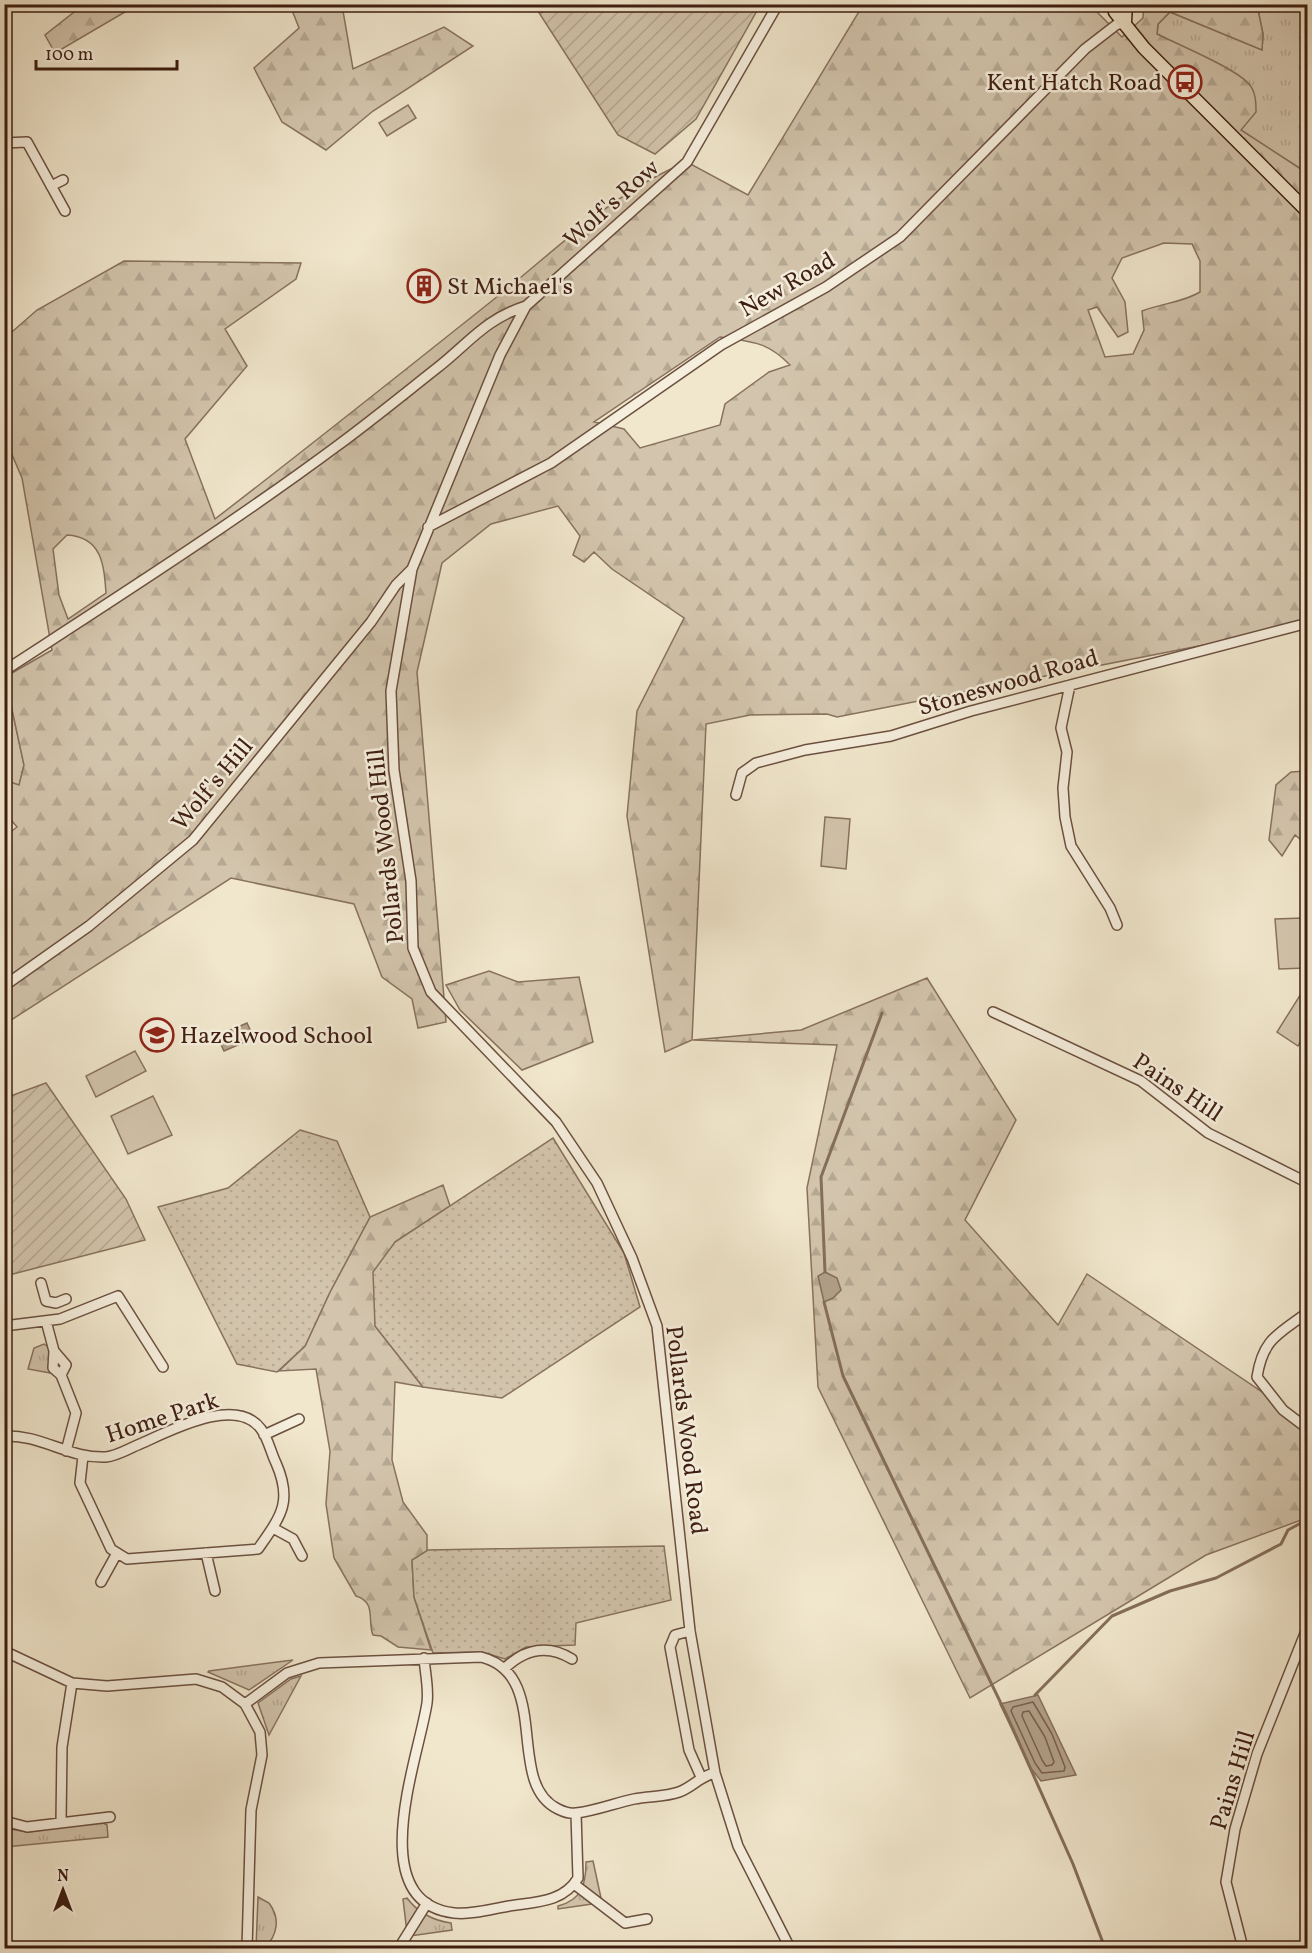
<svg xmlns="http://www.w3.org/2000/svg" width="1312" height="1953" viewBox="0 0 1312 1953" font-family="Vollkorn,serif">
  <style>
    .grass { fill: url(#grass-tufts); stroke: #88725f; stroke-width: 1.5 }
    .forest { fill: url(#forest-firs); stroke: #88725f; stroke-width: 1.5; fill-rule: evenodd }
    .park { fill: url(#park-dots); stroke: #88725f; stroke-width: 1.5 }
    .garden { fill: url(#garden-furrows); stroke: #88725f; stroke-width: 1.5 }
    .pitch { fill: #d3c5ad; stroke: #88725f; stroke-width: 1.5 }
    .water { fill: #b4a38d; stroke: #856e5b; stroke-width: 1.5 }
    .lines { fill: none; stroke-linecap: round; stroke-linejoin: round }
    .shore { stroke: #79604f; stroke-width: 1.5 }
    .stream { stroke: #856e5b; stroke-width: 3 }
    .minor-casing { stroke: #6b5040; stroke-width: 12 }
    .major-casing { stroke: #3e1e11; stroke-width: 15 }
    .minor { stroke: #f6efde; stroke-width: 9 }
    .major { stroke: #f1e7cd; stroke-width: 12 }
    .labels { text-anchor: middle; stroke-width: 5; stroke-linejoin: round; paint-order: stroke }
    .poi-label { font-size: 24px; fill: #3e1e11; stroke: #f6efde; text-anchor: start }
    .street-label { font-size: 24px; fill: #3e1e11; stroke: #f6efde }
  </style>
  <defs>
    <pattern id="grass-tufts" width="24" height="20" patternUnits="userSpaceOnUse" patternTransform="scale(1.5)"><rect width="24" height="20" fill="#d3c5ad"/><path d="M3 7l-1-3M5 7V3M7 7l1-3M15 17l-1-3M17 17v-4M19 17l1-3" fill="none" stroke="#b6a994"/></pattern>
    <pattern id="forest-firs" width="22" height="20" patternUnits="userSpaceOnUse" patternTransform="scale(1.5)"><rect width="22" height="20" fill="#d3c5ad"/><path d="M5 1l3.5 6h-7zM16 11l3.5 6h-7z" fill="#b6a994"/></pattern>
    <pattern id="park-dots" width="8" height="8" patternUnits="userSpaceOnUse" patternTransform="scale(1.5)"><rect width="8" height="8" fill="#d3c5ad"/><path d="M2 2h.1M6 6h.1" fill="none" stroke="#b6a994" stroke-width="1.8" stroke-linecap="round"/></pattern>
    <pattern id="garden-furrows" width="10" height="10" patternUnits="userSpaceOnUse" patternTransform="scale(1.5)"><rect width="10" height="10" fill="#d3c5ad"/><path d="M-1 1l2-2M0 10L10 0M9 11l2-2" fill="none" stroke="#b6a994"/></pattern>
  </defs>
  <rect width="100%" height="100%" fill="#f1e7cd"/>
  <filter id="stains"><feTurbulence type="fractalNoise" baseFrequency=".00333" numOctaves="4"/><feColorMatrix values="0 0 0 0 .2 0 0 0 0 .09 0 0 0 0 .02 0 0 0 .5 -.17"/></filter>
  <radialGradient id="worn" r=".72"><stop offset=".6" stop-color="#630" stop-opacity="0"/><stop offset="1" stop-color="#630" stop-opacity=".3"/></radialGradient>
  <path class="grass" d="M 1257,5 L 1307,5 L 1307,173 L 1240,130 L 1250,85 L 1237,75 L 1157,34 L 1158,24 L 1170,12 L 1262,50 L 1263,34 Z
    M 5,677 L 24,765 L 19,786 L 5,780 Z
    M 44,1344 L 54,1351 L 53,1368 L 61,1375 L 28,1369 L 34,1348 Z
    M 293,1660 L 249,1690 L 208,1672 L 209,1671 Z
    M 301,1676 L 269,1735 L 258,1703 L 291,1679 Z
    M 101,1822 L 107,1825 L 108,1837 L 5,1847 L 4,1828 L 28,1832 Z
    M 593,1861 L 601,1898 L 599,1903 L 558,1909 L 558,1906 C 582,1900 586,1884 586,1862 Z
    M 258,1897 L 269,1903 C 281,1919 277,1935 265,1948 L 256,1948 Z
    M 407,1898 C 417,1912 434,1921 451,1923 L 452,1930 L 410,1936 L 407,1933 L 403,1899 Z"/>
  <path class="forest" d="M 83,5 L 137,5 L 55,53 L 45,35 Z
    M 290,5 L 342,5 L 353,69 L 444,27 L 473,46 L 373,111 L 326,150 L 282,122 L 254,68 L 299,28 Z
    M 858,5 L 1090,5 L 1122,37 L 1143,18 L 1144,5 L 1257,5 L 1263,34 L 1262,50 L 1170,12 L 1158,24 L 1157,34 C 1179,45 1235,68 1249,84 C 1256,92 1256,103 1256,112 L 1241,130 L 1307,173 L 1307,620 L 1214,643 L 837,717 L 827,714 L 750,715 L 706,724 L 692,1040 L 665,1052 L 627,816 L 637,711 L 684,618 L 612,569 L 594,552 L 584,562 L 573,555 L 580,536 L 558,506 L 491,524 L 442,563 L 417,672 L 446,1022 L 418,1028 L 412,999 L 382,977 L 354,904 L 231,878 L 5,1024 L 4,837 L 17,827 L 5,813 L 5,780 L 19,785 L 24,765 L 5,677 L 52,650 L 22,478 L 4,436 L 5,338 L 37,310 L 124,261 L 301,263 L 296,279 L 225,329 L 247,366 L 185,439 L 215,519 C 310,446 404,371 498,296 C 557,249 616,190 687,162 L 748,195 L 860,10 ZM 1164,243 L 1192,244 L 1200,261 L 1200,292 C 1182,303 1162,303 1142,311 L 1144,330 L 1133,354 L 1105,357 L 1088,310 L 1097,307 L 1118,337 L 1128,332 L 1125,302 L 1112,278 L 1122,258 ZM 720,337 C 752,342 767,341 790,365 L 769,372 L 725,404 L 720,425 L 640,448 L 624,429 L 594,422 ZM 67,535 C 102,537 104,565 106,593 L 68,619 L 59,595 L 53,549 Z
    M 1307,771 L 1307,845 L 1295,835 L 1282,856 L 1269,840 L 1276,785 L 1291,772 Z
    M 489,971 L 518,982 L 579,977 L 593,1042 L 522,1070 L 460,1010 L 446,985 Z
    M 927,978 L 1016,1120 L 965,1220 L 1058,1325 L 1087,1274 L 1274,1400 L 1307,1433 L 1308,1513 L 1304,1519 L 1206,1555 L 970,1698 L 818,1387 L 807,1188 L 837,1045 L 693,1040 L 801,1030 Z
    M 443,1185 L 450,1206 L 395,1242 L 375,1326 L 423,1387 L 395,1382 L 392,1460 L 403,1502 L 427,1535 L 427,1558 L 412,1561 L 414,1597 L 431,1650 L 398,1647 L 381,1636 L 373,1635 C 367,1622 377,1602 356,1596 L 334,1558 L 326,1504 L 330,1451 L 316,1369 L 279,1371 L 305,1346 L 330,1292 L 370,1217 Z"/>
  <path class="park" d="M 300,1130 L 337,1141 L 370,1217 L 330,1292 L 305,1346 L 277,1372 L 237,1364 L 158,1207 L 228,1188 Z
    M 553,1138 L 624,1253 L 640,1307 L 502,1398 L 423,1387 L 375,1326 L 373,1272 L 395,1242 Z
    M 664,1546 L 671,1600 L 576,1623 L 575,1645 L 526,1647 L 505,1659 L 482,1652 L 433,1653 L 414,1597 L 412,1560 L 428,1550 Z"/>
  <path class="garden" d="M 748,5 L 759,7 L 696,119 L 655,154 L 618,135 L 534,5 Z
    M 46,1083 L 126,1199 L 145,1240 L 5,1276 L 5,1098 Z"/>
  <path class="pitch" d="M 408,105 L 416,118 L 387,136 L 379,123 Z
    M 825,817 L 850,819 L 846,869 L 821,866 Z
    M 1302,918 L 1305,968 L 1279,969 L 1275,919 Z
    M 1304,989 L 1307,991 L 1307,1031 L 1298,1046 L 1277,1032 Z
    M 135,1051 L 146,1071 L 96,1097 L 86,1076 Z
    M 153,1096 L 172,1135 L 128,1154 L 111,1116 Z"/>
  <path class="water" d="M 247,1023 L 254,1038 L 224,1051 L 217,1036 Z
    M 825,1272 L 837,1278 L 841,1290 L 833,1298 L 824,1302 L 818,1276 Z
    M 1038,1695 L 1076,1775 L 1041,1781 L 1030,1767 L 1000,1704 Z"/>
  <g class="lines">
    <path class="shore" d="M 1033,1702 L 1052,1734 L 1065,1767 L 1064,1771 L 1042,1773 L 1035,1763 L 1011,1711 L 1013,1707 Z
      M 1029,1711 L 1045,1737 L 1054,1762 L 1052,1765 L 1046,1766 L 1042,1760 L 1022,1716 L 1023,1712 Z"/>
    <path class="stream" d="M 825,1272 L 821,1177 L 882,1013
      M 824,1302 L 843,1376 L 1008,1718 L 1073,1864 L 1105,1948
      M 1035,1695 L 1112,1616 L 1170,1591 L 1216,1578 L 1281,1544 L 1288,1530 L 1301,1523 L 1308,1509"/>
    <g class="minor-casing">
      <path id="minor" d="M 778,4 L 687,162 L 526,306 L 500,355 L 412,569 L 391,691 L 394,770 L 411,881 L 413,948 L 431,992 L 556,1122 L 597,1183 L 632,1258 L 657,1326 L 690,1631 L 715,1773 L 738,1846 L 790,1948
        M 4,143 L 27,142 L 65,211
        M 51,186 L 63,180
        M 428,527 L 551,463 L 721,345 L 826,287 L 900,237 L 1085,49 L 1116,25 L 1125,22
        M 4,671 C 116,598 229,526 337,446 C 371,421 404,394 437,368 C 469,343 485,319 526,306
        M 1070,685 L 1061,728 L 1067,752 L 1063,788 L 1065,817 L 1071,846 L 1110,908 L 1117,925
        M 736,795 L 742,773 L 756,763 L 805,750 L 891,736 L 971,711 L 1308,623
        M 4,986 L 89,926 L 193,840 L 371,622 L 396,585 L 411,570
        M 993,1012 L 1141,1081 L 1208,1133 L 1308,1183
        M 41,1283 L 46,1301 L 56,1303 L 66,1299
        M 1308,1312 C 1279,1334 1263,1338 1257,1377 L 1283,1410 L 1308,1429
        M 46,1321 L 54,1351 L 53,1368 L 61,1375 L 76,1413 L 66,1451
        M 4,1326 L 60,1319 L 118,1296 L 163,1367
        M 54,1351 L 66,1365 L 61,1375
        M 264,1435 L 299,1419
        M 4,1436 C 40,1434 70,1459 106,1457 C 117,1456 130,1448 140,1444 C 170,1431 236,1395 261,1429 C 268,1438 271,1453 276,1463 C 293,1502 281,1516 258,1549 L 127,1559 L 111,1549 L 80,1483 L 83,1456
        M 273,1528 L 293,1539 L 302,1556
        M 206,1553 L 215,1591
        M 101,1582 L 117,1553
        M 690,1631 L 675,1635 L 670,1647 L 689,1750 L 701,1777
        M 4,1651 L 72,1683 L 107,1686 L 196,1679 L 222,1687 L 245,1704 L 260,1732 L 262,1755 L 251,1810 L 247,1948
        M 424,1658 C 425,1672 429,1689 427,1703 C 419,1757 362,1902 454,1913 C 471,1915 492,1909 509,1906 C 534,1902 563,1903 578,1878 L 576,1813
        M 505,1668 C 525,1649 548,1644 572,1659
        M 245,1704 L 287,1673 L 319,1663 L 481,1657 C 553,1675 504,1783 558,1809 C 564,1812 570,1814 576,1813 C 595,1811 615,1803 634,1799 C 649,1796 665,1797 679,1792 C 693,1787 700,1776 715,1773
        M 4,1821 L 27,1827 L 110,1817
        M 61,1823 L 62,1747 L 72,1683
        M 574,1884 L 625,1923 L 647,1919
        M 399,1948 L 427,1903
        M 1243,1948 L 1226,1882 L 1235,1829 L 1257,1754 L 1308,1626"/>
    </g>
    <g class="major-casing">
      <path id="major" d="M 1112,4 L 1115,12 L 1144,48 L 1308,212
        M 1125,22 L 1126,4"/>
    </g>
    <use href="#minor" class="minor"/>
    <use href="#major" class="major"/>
  </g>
  <defs>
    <g id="bus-ring" transform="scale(1.725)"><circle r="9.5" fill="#f6efde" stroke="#8f2418" stroke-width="1.5"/><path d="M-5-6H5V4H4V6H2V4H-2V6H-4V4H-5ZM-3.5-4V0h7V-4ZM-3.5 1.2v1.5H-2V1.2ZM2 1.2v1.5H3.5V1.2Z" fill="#8f2418"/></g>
    <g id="building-ring" transform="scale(1.725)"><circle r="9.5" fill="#f6efde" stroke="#8f2418" stroke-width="1.5"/><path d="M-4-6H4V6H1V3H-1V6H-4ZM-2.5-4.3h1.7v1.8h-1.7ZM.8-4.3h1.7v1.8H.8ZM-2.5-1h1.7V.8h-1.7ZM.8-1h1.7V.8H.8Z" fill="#8f2418"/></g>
    <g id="school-ring" transform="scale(1.725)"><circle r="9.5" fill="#f6efde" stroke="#8f2418" stroke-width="1.5"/><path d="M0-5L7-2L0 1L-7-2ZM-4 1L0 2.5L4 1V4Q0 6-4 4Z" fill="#8f2418"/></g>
  </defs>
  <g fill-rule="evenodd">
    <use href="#bus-ring" x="1185" y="82"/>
    <use href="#building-ring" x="424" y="286"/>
    <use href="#school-ring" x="157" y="1035"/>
  </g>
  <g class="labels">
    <g class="poi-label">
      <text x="1162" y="90" text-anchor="end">Kent Hatch Road</text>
      <text x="447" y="294">St Michael's</text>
      <text x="180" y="1043">Hazelwood School</text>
    </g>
    <g class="street-label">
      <text transform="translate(611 203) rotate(-42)" y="8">Wolf's Row</text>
      <text transform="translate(787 284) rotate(-30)" y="8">New Road</text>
      <text transform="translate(1008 682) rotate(-16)" y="8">Stoneswood Road</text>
      <text transform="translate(212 784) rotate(-50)" y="8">Wolf's Hill</text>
      <text transform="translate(385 846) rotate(-96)" y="8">Pollards Wood Hill</text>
      <text transform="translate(1178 1087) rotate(34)" y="8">Pains Hill</text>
      <text transform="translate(162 1417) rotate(-18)" y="8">Home Park</text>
      <text transform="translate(687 1430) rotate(83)" y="8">Pollards Wood Road</text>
      <text transform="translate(1232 1780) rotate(-73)" y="8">Pains Hill</text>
    </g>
  </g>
  <rect width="1312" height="1953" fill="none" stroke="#f1e7cd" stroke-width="24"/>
  <rect x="6" y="6" width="1300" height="1941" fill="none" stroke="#3e1e11" stroke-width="3"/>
  <rect x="12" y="12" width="1288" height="1929" fill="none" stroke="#3e1e11" stroke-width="1.5"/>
  <g transform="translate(63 1890)" stroke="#f6efde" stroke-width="4.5" paint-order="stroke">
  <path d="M0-4.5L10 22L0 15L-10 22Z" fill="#3e1e11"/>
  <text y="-9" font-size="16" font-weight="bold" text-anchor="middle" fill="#3e1e11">N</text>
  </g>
  <path d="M36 60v9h141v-9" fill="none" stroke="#3e1e11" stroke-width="3"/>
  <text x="45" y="60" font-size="18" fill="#3e1e11" stroke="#f6efde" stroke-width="4.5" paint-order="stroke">100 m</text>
  <rect width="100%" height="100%" filter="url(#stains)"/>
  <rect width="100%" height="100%" fill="url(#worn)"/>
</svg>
